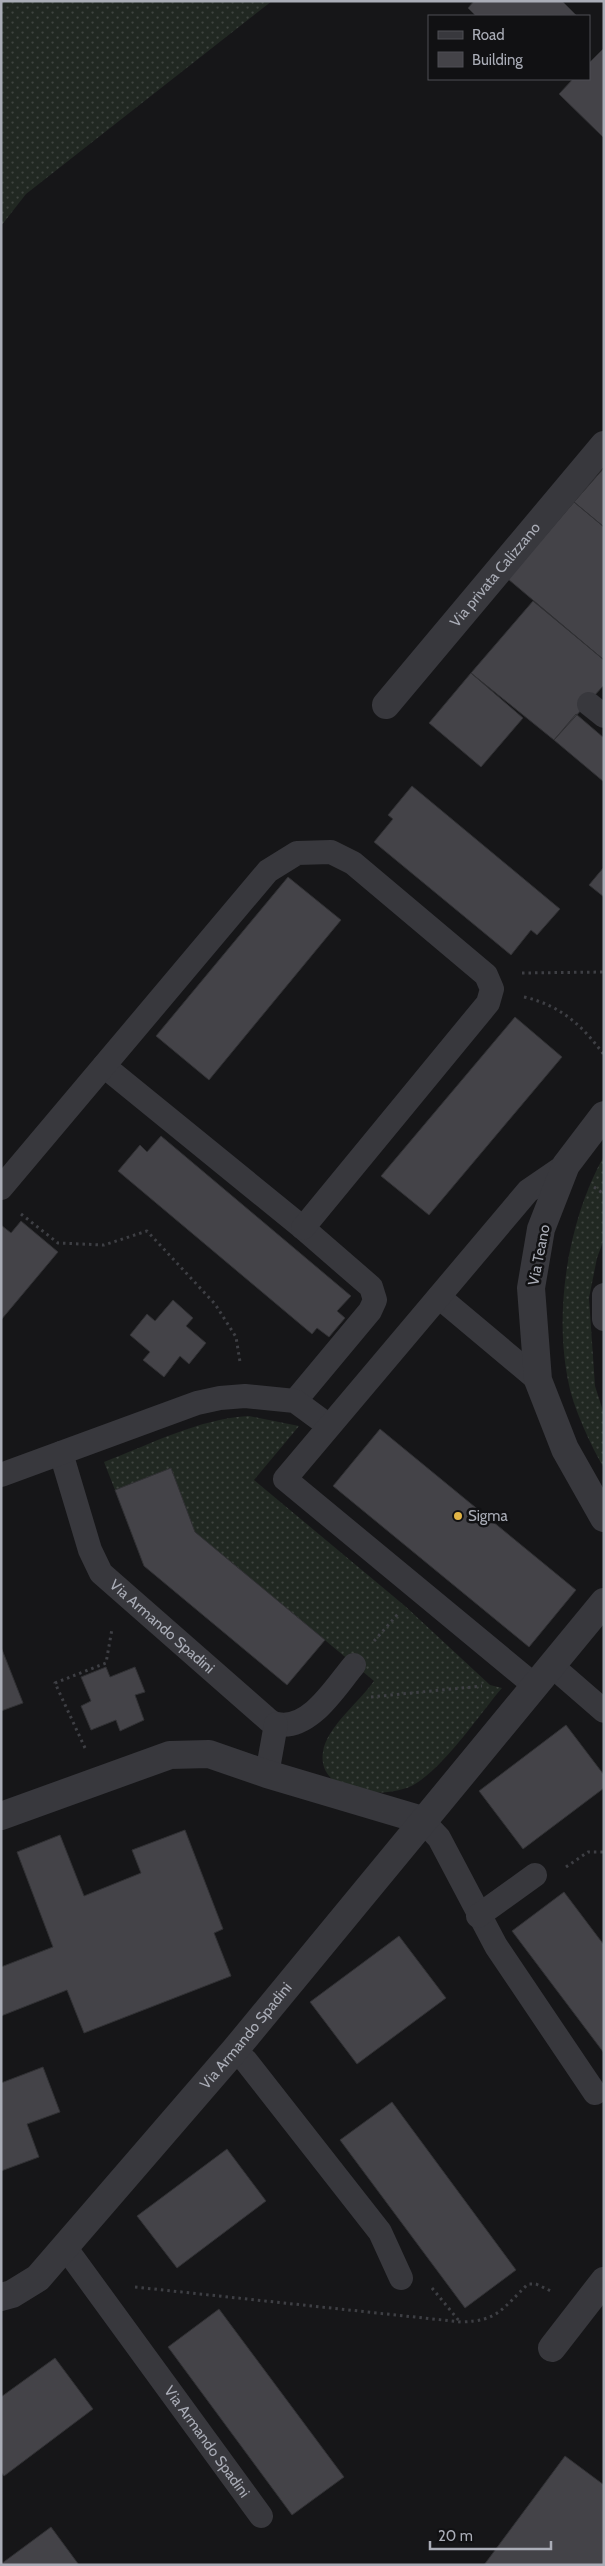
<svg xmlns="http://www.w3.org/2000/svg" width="605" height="2566" viewBox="0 0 605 2566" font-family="Cabin,sans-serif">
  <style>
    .grass { fill: url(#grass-dots) }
    .building { fill: #444348; stroke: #313134 }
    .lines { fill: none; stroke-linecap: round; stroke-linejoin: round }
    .path { stroke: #3e3f44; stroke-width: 3; stroke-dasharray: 2.5 4; stroke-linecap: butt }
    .lane { stroke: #38383d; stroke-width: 24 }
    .street { stroke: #38383d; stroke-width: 28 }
    .poi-dot { fill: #e1b446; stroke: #111113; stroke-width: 2 }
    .labels { text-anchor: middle; stroke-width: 5; stroke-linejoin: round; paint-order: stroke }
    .street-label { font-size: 15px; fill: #aaadb7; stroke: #111113 }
    .poi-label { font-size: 15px; fill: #aaadb7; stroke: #111113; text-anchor: start }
  </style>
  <defs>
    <pattern id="grass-dots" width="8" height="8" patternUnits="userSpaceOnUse" patternTransform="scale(1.25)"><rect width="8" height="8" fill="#212822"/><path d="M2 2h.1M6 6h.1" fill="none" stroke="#3f4440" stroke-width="1.8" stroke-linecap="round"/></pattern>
  </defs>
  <rect width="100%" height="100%" fill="#161618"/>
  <path class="grass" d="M 1,1 L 272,1 L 26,194 L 1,226 Z
    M 604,1156 L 604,1239 L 597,1258 L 589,1298 L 595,1386 L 604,1414 L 604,1468 C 591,1446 574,1409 569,1385 C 553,1312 568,1220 604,1156 Z
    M 249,1416 L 299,1426 L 254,1480 L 405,1606 L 490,1685 L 502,1688 C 478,1716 446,1765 415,1784 C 389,1800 316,1796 323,1752 C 326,1728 360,1701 374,1681 L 195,1532 L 171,1468 L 115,1490 L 104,1462 C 151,1444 198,1419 249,1416 Z"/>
  <path class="building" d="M 474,1 L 562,1 L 576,15 L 476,16 L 468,8 Z
    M 604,48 L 604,138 L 559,94 L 573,79 L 589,79 L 589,63 Z
    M 604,468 L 604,527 L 574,502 Z
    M 574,502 L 604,527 L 604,660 L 508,579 Z
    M 533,601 L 604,660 L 604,685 L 554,740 L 471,673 Z
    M 471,673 L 523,718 L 481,767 L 429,723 Z
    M 576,714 L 604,738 L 604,782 L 554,740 Z
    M 412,786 L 560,909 L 537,935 L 531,930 L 511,955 L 374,842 L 393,819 L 388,815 Z
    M 604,867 L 604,897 L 589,885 Z
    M 288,877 L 341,920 L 209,1080 L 156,1036 Z
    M 515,1017 L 562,1057 L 429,1215 L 381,1176 Z
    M 161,1136 L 351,1296 L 337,1311 L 345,1318 L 329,1337 L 317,1328 L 312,1334 L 118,1171 L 140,1145 L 147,1152 Z
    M 21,1221 L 58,1252 L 1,1320 L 1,1225 L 11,1233 Z
    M 173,1300 L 193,1318 L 186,1326 L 206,1343 L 189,1364 L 180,1356 L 164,1377 L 143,1360 L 150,1352 L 130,1335 L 147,1314 L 155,1321 Z
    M 380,1429 L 576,1590 L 529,1647 L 333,1486 Z
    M 171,1468 L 195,1532 L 325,1640 L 287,1685 L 144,1566 L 115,1490 Z
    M 1,1647 L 23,1703 L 1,1711 Z
    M 106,1667 L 110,1677 L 135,1667 L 145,1692 L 135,1695 L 144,1720 L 120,1731 L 116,1720 L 91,1730 L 81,1706 L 91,1701 L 81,1677 Z
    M 566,1725 L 604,1775 L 604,1788 L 523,1849 L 479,1791 Z
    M 185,1830 L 223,1929 L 214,1933 L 231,1976 L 84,2033 L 67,1990 L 1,2016 L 1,1967 L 53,1947 L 17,1852 L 60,1835 L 84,1896 L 141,1873 L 132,1850 Z
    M 564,1892 L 604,1945 L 604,2053 L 512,1931 Z
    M 399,1936 L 446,1998 L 357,2064 L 310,2002 Z
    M 43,2067 L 60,2112 L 27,2124 L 39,2157 L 1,2171 L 1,2083 Z
    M 392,2102 L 516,2270 L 465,2308 L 340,2140 Z
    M 227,2149 L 266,2201 L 177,2268 L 137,2216 Z
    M 219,2309 L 344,2477 L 292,2515 L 168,2347 Z
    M 55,2358 L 93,2409 L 4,2476 L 1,2472 L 1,2397 Z
    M 565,2456 L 604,2485 L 604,2565 L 484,2565 Z
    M 51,2527 L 79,2565 L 1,2565 L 1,2564 Z"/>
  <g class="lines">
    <path class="path" d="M 522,973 L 604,972
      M 524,997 C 560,1005 583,1026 604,1055
      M 594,1187 L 604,1194
      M 21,1214 L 58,1243 L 104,1245 L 147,1231 L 215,1304 L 236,1337 L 240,1362
      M 374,1641 L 398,1614
      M 371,1697 L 482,1686
      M 85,1748 L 55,1683 L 106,1663 L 112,1629
      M 566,1867 L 588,1852 L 604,1852
      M 135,2287 L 461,2322 C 498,2321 502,2309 528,2284 L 536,2284 L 551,2291
      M 432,2288 L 460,2322"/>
    <g class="lane">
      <path d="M 589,704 L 604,716"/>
      <path d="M 104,1066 L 303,1228 L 371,1287 L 375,1300 L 370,1311 L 295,1401"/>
      <path d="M 1,1188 L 268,871 L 297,853 L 331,852 L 353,863 L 486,975 L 492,989 L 488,1003 L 303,1228"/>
      <path d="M 604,1295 L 604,1319"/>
      <path d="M 439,1297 L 538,1380"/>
      <path id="s1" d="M 61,1453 L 90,1550 L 101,1573 L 264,1716 C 267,1719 273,1724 277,1724 C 310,1731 336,1686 354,1665"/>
      <path d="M 1,1475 L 197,1403 L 220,1398 L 245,1396 L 295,1401 L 329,1426"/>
      <path d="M 551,1665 L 604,1711"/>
      <path d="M 534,1685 L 285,1479 L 528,1191 L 566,1165"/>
      <path d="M 267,1774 L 276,1724"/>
      <path d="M 422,1820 L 439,1838 L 496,1946 L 595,2093"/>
      <path d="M 478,1916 L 535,1875"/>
      <path d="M 234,2051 L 246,2061 L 380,2232 L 401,2278"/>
      <path id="s2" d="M 65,2247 L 261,2516"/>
    </g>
    <g class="street">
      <path id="s3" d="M 386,705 L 604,445"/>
      <path d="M 604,1115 L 566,1165 L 541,1229 L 531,1288 L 538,1380 L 565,1449 L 604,1518"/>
      <path d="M 1,1816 L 170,1755 L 209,1754 L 267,1774 L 422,1820"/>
      <path id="s4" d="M 1,2297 L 12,2294 L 38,2278 L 234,2051 L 604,1602"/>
      <path d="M 552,2348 L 604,2281"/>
    </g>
  </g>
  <circle class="poi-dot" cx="458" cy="1516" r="5"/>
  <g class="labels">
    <g class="street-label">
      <text dy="5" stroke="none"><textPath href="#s3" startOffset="170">Via privata Calizzano</textPath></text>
      <text transform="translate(539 1255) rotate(-79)" y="5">Via Teano</text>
      <text dy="5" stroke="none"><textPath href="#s1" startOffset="208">Via Armando Spadini</textPath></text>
      <text dy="5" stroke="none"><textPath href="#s4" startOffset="361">Via Armando Spadini</textPath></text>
      <text dy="5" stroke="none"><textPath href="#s2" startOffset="241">Via Armando Spadini</textPath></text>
    </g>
    <g class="poi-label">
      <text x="468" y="1521">Sigma</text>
    </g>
  </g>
  <rect width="605" height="2566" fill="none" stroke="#aaadb7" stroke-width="5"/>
  <rect x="428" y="15" width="162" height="65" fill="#111113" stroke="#4e4f55"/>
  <rect x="438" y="31" width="25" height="8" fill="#38383d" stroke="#4e4f55"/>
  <text x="472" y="40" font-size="15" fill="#aaadb7">Road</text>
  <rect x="438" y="52" width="25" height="15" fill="#444348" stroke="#4e4f55"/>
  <text x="472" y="65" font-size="15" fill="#aaadb7">Building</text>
  <path d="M430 2541v8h121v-8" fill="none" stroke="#aaadb7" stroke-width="2.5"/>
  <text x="438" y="2541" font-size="15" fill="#aaadb7" stroke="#111113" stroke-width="4" paint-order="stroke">20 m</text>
</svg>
